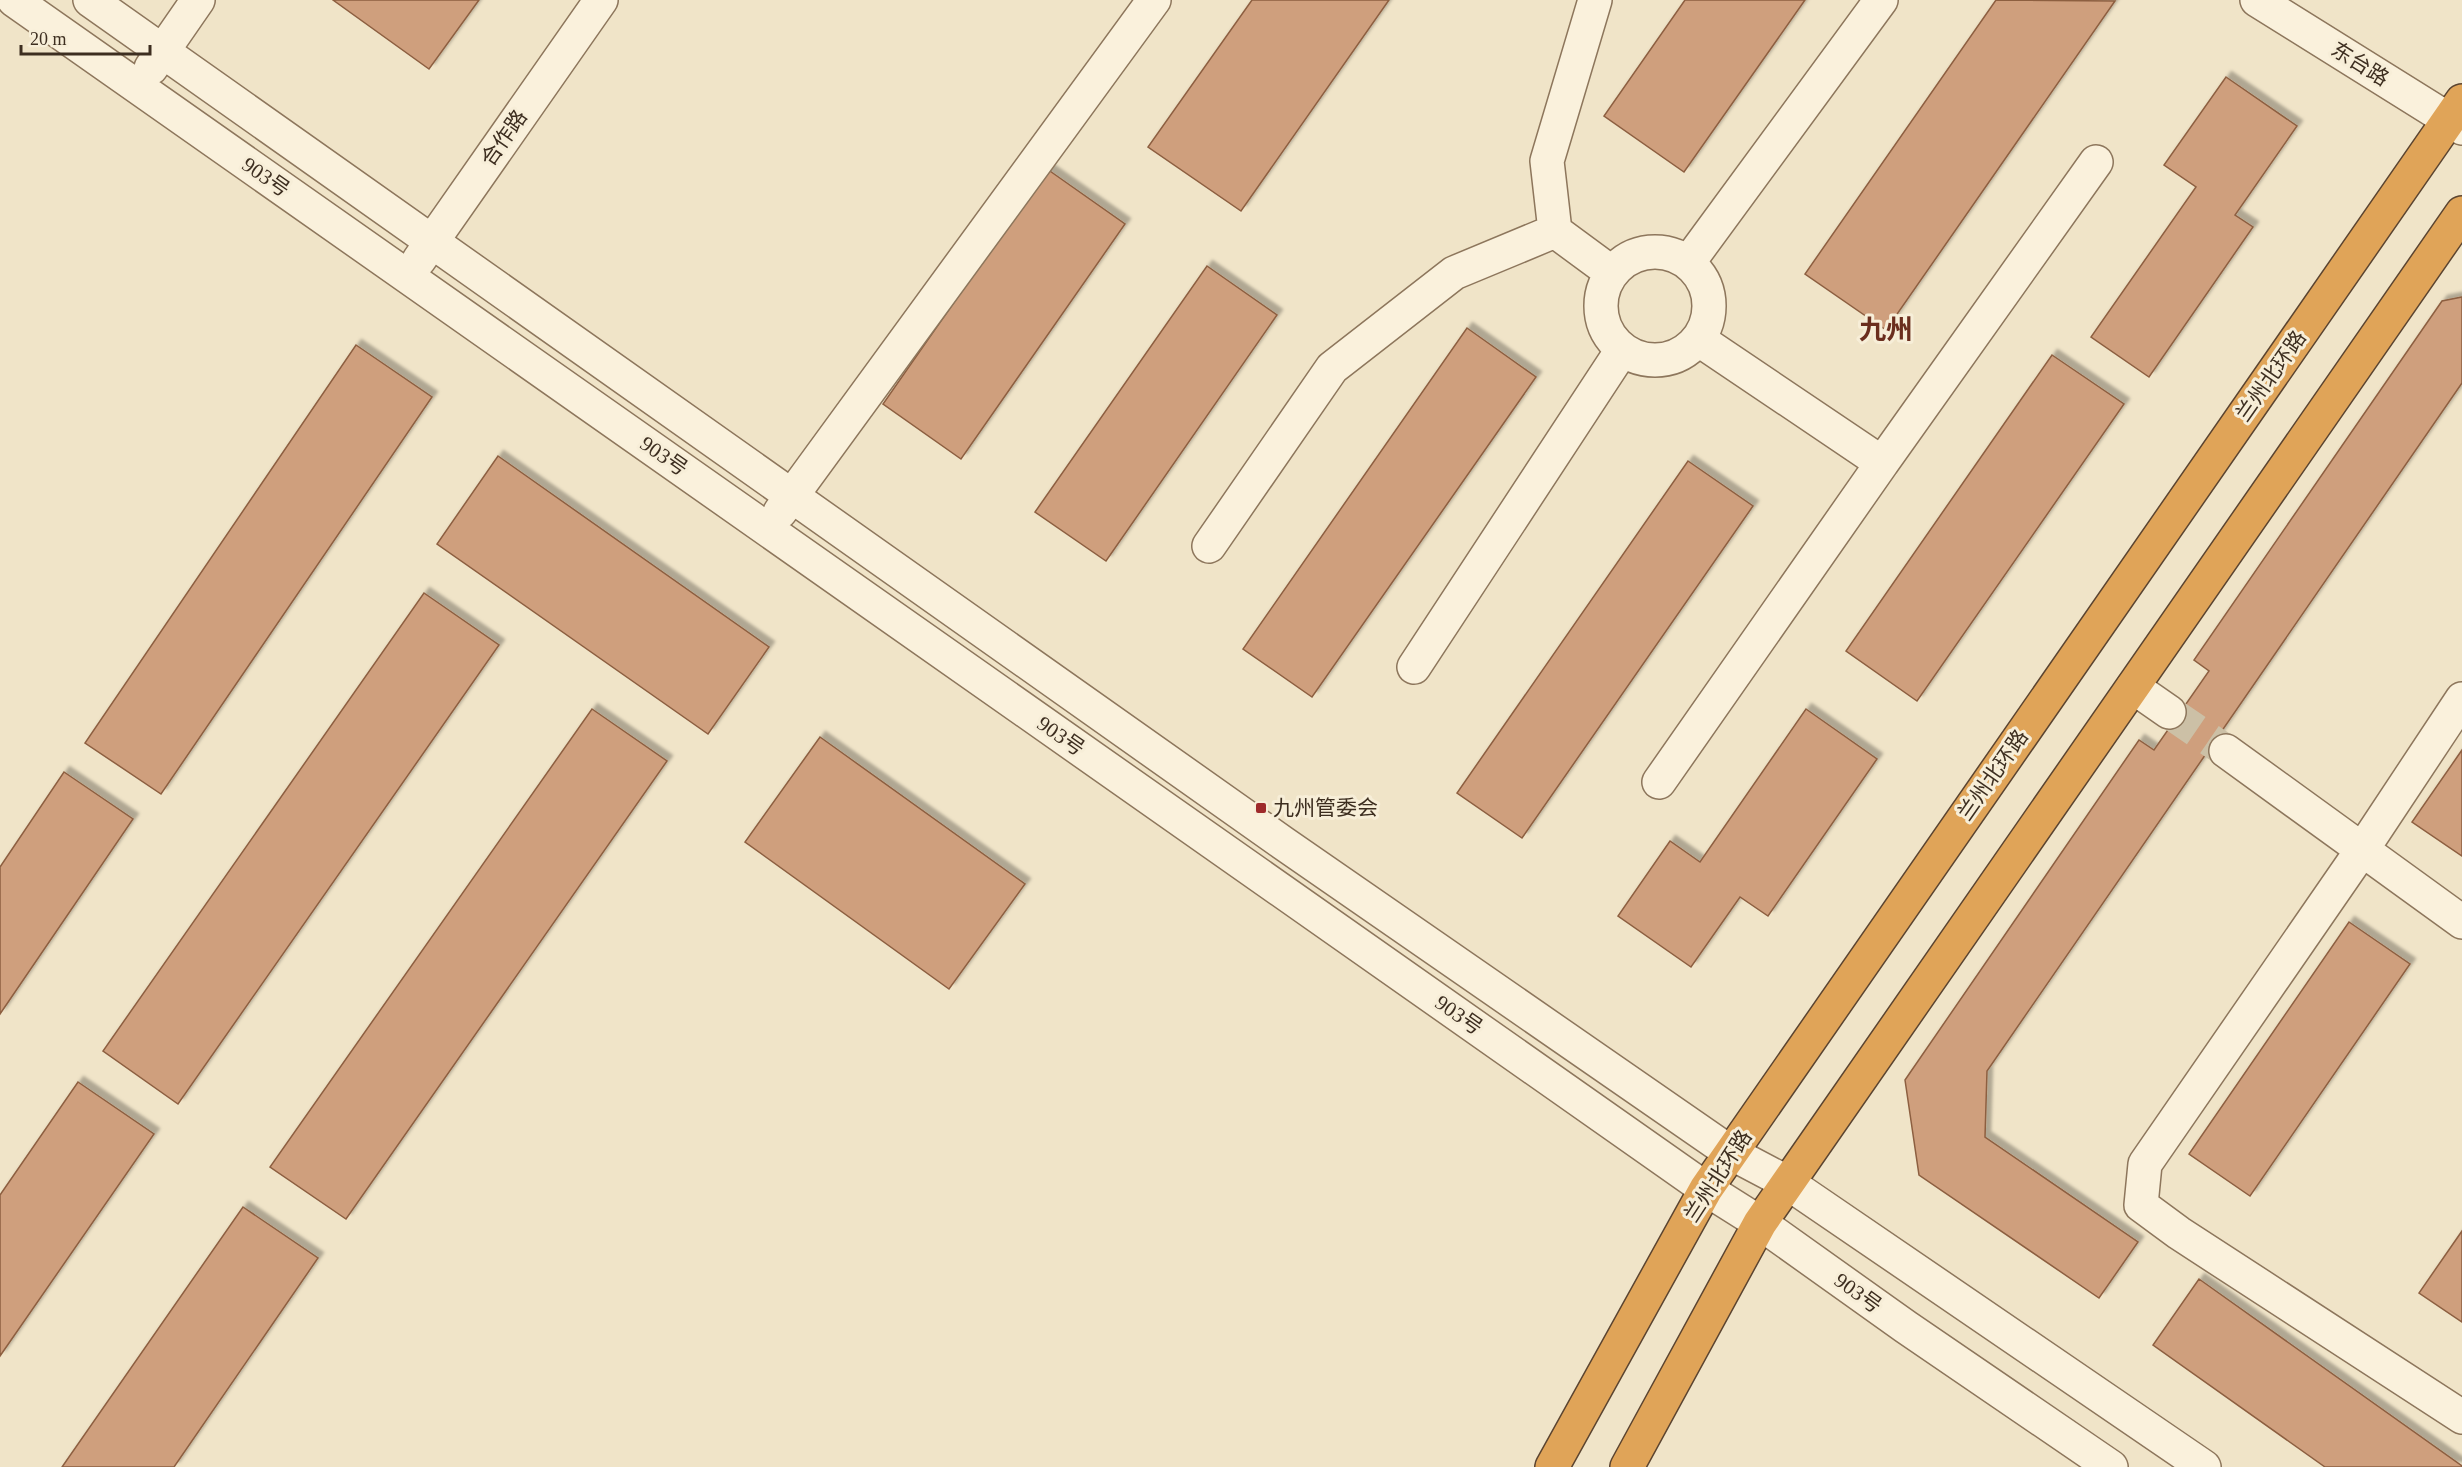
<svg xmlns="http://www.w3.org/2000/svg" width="2462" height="1467" viewBox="0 0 2462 1467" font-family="'Times New Roman','Noto Sans SC',serif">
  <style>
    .building { fill: #cf9f7d; stroke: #8d5f41; stroke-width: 1.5; filter: url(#shadow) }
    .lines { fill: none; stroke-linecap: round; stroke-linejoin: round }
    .minor-tunnel { stroke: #ccc0a6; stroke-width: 33; stroke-dasharray: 33 16; stroke-linecap: butt }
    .minor-casing { stroke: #8d765c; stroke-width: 36 }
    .highway-casing { stroke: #5b4430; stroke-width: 36 }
    .minor { stroke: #faf1dc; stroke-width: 33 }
    .highway { stroke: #e0a458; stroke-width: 33 }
    .poi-dot { fill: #9e2a2b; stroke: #f7eed8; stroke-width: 2 }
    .labels { text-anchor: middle; stroke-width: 6; stroke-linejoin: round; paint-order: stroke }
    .street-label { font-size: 21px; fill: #3d2e20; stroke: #f7eed8 }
    .poi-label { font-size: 21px; fill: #3d2e20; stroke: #f7eed8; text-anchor: start }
    .district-label { font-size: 27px; font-weight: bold; fill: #6b2e1e; stroke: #f7eed8 }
  </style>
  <defs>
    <filter id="shadow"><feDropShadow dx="5.5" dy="-5.5" stdDeviation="1.5" flood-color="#0004"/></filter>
  </defs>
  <rect width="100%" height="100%" fill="#f0e4c8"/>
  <path class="building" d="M 333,0 L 479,0 L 429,69 Z
    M 1252,0 L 1389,0 L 1241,211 L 1148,147 Z
    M 1685,0 L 1805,0 L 1684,172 L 1604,116 Z
    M 1996,0 L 2115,1 L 1886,330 L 1805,274 Z
    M 2226,77 L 2297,126 L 2235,215 L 2253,227 L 2149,377 L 2091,337 L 2196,187 L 2164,165 Z
    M 1047,169 L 1125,224 L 961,459 L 883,404 Z
    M 1207,266 L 1277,315 L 1106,561 L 1035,512 Z
    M 2462,297 L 2462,383 L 1987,1071 L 1985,1137 L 2138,1242 L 2099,1298 L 1919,1175 L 1905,1080 L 2139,740 L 2154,750 L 2209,671 L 2194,660 L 2442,301 Z
    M 1467,328 L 1536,377 L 1312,697 L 1243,649 Z
    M 356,345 L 432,397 L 161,794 L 85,743 Z
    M 2052,355 L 2124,404 L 1917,701 L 1846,651 Z
    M 498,456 L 769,647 L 708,734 L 437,544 Z
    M 1688,461 L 1753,506 L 1522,838 L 1457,793 Z
    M 424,593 L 499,645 L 178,1104 L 103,1051 Z
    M 592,709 L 667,761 L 346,1219 L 270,1167 Z
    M 1806,709 L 1877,759 L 1768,916 L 1740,897 L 1691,967 L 1618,916 L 1670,841 L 1700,862 Z
    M 820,737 L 1025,884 L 949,989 L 745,842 Z
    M 2462,750 L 2462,856 L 2412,822 Z
    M 64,772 L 133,819 L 0,1014 L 0,867 Z
    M 2349,922 L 2410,964 L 2250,1196 L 2189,1154 Z
    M 78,1082 L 154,1134 L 0,1356 L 0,1195 Z
    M 243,1207 L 318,1258 L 174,1467 L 62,1467 Z
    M 2462,1231 L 2462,1322 L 2419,1293 Z
    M 2199,1279 L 2462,1466 L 2462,1467 L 2325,1467 L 2153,1345 Z"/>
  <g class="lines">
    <path class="minor-tunnel" d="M 2169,712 L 2226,751"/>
    <g class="minor-casing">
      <path id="minor" d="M 14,0 L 1706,1189 L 1760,1223 L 1906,1327 L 2111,1467
        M 90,0 L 1283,843 L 1731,1153 L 1788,1183 L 2204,1467
        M 2257,0 L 2462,128
        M 151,68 L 198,0
        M 1555,231 L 1612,273
        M1601 306a54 54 0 1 1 108 0a54 54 0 1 1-108 0Z
        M 419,260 L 601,0
        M 1688,263 L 1881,0
        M 1698,339 L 1882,463 L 2096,162
        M 780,512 L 1154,0
        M 1209,546 L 1332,368 L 1454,273 L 1555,231 L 1547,161 L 1595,0
        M 1414,667 L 1622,350
        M 2133,687 L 2169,712
        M 2462,699 L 2362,850 L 2145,1164 L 2141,1205 L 2179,1233 L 2462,1417
        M 2226,751 L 2462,922
        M 1659,782 L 1882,463"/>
    </g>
    <g class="highway-casing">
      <path id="highway" d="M 1552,1467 L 1706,1189 L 2462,101
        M 1627,1467 L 1760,1223 L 2462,213"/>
    </g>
    <use href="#minor" class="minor"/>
    <use href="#highway" class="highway"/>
  </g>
  <rect class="poi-dot" x="1255" y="802" width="12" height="12" rx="3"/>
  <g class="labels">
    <g class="street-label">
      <text transform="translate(2360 64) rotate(32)" y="7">东台路</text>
      <text transform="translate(504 138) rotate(-55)" y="7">合作路</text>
      <text transform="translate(266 177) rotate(35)" y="7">903号</text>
      <text transform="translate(2271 376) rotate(-55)" y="7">兰州北环路</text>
      <text transform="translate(664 456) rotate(35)" y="7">903号</text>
      <text transform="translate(1061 736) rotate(35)" y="7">903号</text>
      <text transform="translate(1993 775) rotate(-55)" y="7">兰州北环路</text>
      <text transform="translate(1459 1015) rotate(35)" y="7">903号</text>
      <text transform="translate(1718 1176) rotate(-57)" y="7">兰州北环路</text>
      <text transform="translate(1858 1293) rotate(36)" y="7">903号</text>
    </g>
    <g class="poi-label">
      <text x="1273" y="815">九州管委会</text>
    </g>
    <g class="district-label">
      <text x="1886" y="339">九州</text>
    </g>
  </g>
  <path d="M21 45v9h129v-9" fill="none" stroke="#3d2e20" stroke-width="3"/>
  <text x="30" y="45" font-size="18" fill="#3d2e20" stroke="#f7eed8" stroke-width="4.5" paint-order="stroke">20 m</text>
</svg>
